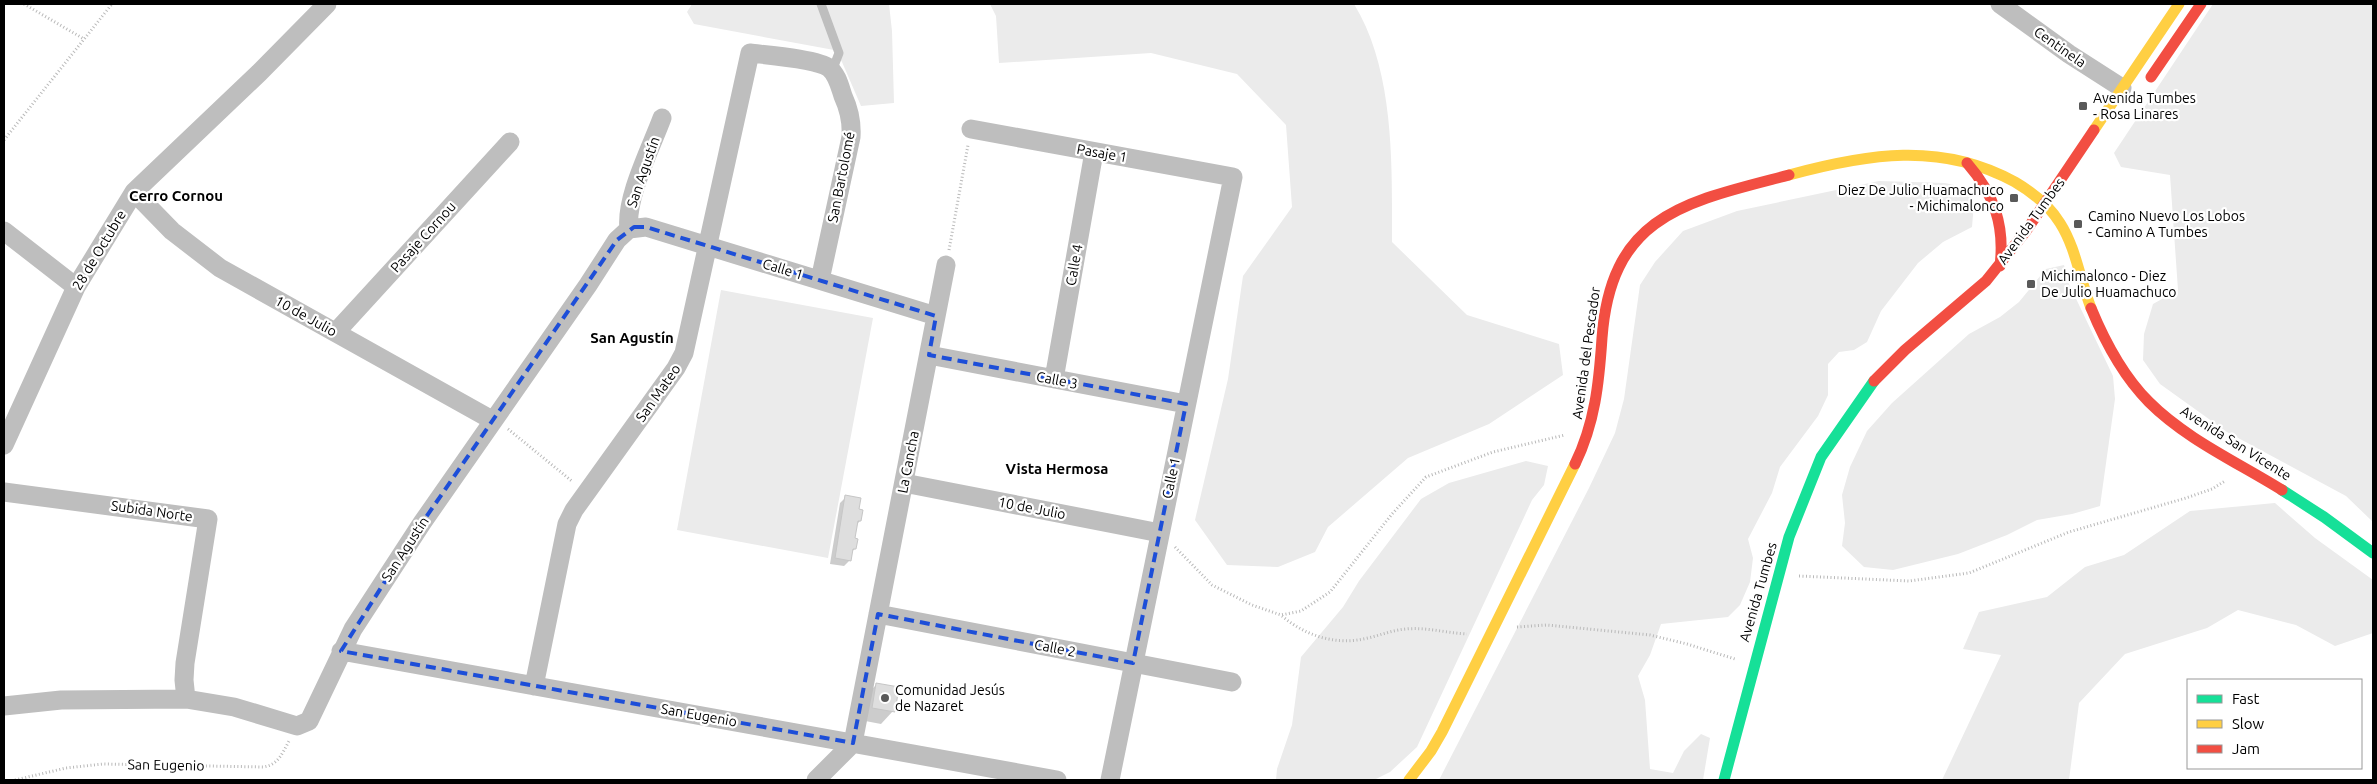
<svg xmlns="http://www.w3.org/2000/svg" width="2377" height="784" viewBox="0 0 2377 784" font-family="Ubuntu,sans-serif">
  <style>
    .green { fill: #ebebeb }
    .shadow { fill: #0003 }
    .building { fill: #dedede; stroke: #c6c6c6 }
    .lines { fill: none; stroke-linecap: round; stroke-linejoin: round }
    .path { stroke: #b9b9b9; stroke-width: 3; stroke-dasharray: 1 2.5; stroke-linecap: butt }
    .lane { stroke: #bebebe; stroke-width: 9 }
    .street { stroke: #bebebe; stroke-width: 19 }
    .fast { stroke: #16e098; stroke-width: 11 }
    .slow { stroke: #ffcf43; stroke-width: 11 }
    .jam { stroke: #f24e42; stroke-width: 11 }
    .marked { fill: none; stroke: #1d4ed8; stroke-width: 4; stroke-dasharray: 10 6; stroke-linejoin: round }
    .poi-dot { fill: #595959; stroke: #fff; stroke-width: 2 }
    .labels { text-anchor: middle; stroke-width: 4.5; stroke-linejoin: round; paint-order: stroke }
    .street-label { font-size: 14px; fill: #000; stroke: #fff }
    .poi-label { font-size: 14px; fill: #000; stroke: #fff; text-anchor: start }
    .neighbourhood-label { font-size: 15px; font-weight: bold; fill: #000; stroke: #fff }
  </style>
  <rect width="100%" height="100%" fill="#fff"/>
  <path class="green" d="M 692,4 L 889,4 L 892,31 L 894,103 L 861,106 L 842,62 L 834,50 L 694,24 L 687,12 Z
    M 990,4 L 1354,4 C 1395,71 1392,165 1392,242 L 1467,315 L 1559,344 L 1563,375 L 1489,424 L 1408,458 L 1328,527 L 1315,552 L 1278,567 L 1227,565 L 1195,520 L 1228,379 L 1243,276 L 1292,207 L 1286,125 L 1237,74 L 1151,53 L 999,63 L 996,16 Z
    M 2213,4 L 2373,4 L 2373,522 L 2346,496 L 2227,432 L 2160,384 L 2143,360 L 2144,334 L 2153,304 L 2178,290 L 2170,175 L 2121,167 L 2114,153 Z
    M 1879,181 L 1945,183 L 1963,187 L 1974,203 L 1972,227 L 1943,242 L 1918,263 L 1881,311 L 1867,342 L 1854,350 L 1839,352 L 1828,364 L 1828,395 L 1818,416 L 1780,467 L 1772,493 L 1748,539 L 1753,558 L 1750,582 L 1740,605 L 1728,617 L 1661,624 L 1650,655 L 1638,676 L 1645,700 L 1650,769 L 1673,773 L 1684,751 L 1701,734 L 1710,738 L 1703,780 L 1439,780 L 1589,488 L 1615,433 L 1624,399 L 1640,285 L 1655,262 L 1683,231 L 1737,211 Z
    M 2064,265 L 2069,284 L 2113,376 L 2115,399 L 2100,506 L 2072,514 L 2037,520 L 2007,535 L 1958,554 L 1893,570 L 1864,567 L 1842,546 L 1845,523 L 1842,495 L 1850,467 L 1867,431 L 1892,403 L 1969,334 L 2000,317 L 2019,302 L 2046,269 Z
    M 721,290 L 873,318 L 828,558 L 677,530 Z
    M 1526,461 L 1548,466 L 1544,485 L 1532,500 L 1417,747 L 1390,772 L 1374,780 L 1276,780 L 1277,769 L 1292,725 L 1301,657 L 1343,607 L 1359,581 L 1421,499 L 1449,483 Z
    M 2275,503 L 2315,538 L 2373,580 L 2373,633 L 2335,646 L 2296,625 L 2238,610 L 2207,628 L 2125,654 L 2079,703 L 2069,780 L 1942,780 L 2001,655 L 1963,649 L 1979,612 L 2047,597 L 2085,567 L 2124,555 L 2190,511 Z"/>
  <path class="shadow" d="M 846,497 L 858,510 L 860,521 L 856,525 L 853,539 L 855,549 L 851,552 L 850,560 L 844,566 L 830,564 L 840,503 Z
    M 876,685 L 893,711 L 881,724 L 860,720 L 864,697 Z"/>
  <path class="building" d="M 845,495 L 861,498 L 859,509 L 863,510 L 861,521 L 858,521 L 855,538 L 858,539 L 856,549 L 853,549 L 851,561 L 835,558 Z
    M 876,683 L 899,687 L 895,712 L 872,708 Z"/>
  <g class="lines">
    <path class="path" d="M 24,4 L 84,39
      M 4,140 L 112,4
      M 949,250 L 968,145
      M 508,429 L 573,482
      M 1175,547 L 1212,585 L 1252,605 L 1281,615 L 1301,611 L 1330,592 L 1392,514 L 1426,477 L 1493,452 L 1565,435
      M 1799,576 L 1909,581 L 1969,573 L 2069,532 L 2186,498 L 2212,489 L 2225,481
      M 1282,616 C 1306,636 1336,646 1368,638 C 1381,635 1393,630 1406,629 C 1427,627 1446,633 1467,634
      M 1517,627 L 1547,625 L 1650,635 L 1687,644 L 1735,659
      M 15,780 L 66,768 L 103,764 L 263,767 C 278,765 282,754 289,741"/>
    <path class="lane" d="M 821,4 L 839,53 L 832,71"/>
    <path class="street" d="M 2000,4 L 2069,54 L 2122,88
      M 971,129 L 1233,177 L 1110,780
      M 134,192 L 172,231 L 220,268 L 492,420
      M 629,229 C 625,198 651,148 662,118
      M 4,231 L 76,287
      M 336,332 L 510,142
      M 929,355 L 1186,404
      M 1054,379 L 1094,152
      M 4,445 L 76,287 L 134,192 L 259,73 L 327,4
      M 904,483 L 1160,533
      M 4,492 L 208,519 L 185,663 L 184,680 L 186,699
      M 878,614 L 1232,682
      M 341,651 L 1057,780
      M 534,686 L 567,524 L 574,510 L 676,368 L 684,353 L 750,53 C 766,55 818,59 829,68 C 837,74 840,87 843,96 C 849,109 852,122 851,137 L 820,280
      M 4,706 L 61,700 L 186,699 L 234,707 L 297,726 L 309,721 L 353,629 L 422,523 L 588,285 L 617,240 L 629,229 L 646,227 L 936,316
      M 816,780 L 853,743 L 946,265"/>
    <path class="fast" d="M 2282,490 L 2324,517 L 2373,553
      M 1724,780 L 1789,537 L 1821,457 L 1874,381"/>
    <path class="slow" d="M 2094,130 L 2179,4
      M 1789,175 C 1866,154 1941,141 2015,182 C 2032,192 2049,205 2060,223 C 2076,248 2080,280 2091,308
      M 1409,780 L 1431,751 L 1442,732 L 1575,464"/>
    <path class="jam" d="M 2151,77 L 2201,4
      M 1967,163 C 1994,194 2005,225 2000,266
      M 2091,308 C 2105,342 2123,376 2149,402 C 2186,439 2237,462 2282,490
      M 1874,381 L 1905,350 L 1986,281 L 2026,231 L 2094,130
      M 1575,464 C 1595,423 1599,383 1602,338 C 1611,214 1686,202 1789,175"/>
  </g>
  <path class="marked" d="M 634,227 L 646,227 L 936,316 L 929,355 L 1186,404 L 1133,663 L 878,614 L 853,743 L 341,651 L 422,523 L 617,240 Z"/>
  <g class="poi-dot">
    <rect x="2078" y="101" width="10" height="10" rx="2.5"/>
    <rect x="2009" y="193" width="10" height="10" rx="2.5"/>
    <rect x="2073" y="219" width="10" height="10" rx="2.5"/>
    <rect x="2026" y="279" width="10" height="10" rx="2.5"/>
    <circle cx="885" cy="698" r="5"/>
  </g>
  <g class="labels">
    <g class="street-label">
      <text transform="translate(2060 47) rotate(35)" y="5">Centinela</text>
      <text transform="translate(1102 153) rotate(10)" y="5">Pasaje 1</text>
      <text transform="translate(643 172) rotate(-71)" y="5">San Agustín</text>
      <text transform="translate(841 177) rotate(-79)" y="5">San Bartolomé</text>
      <text transform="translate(2031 221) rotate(-54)" y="5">Avenida Tumbes</text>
      <text transform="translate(423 237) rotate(-48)" y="5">Pasaje Cornou</text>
      <text transform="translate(99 250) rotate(-59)" y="5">28 de Octubre</text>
      <text transform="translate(1074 265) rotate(-80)" y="5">Calle 4</text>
      <text transform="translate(783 269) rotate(17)" y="5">Calle 1</text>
      <text transform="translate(306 316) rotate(29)" y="5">10 de Julio</text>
      <text transform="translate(1586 353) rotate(-82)" y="5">Avenida del Pescador</text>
      <text transform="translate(1057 380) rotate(11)" y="5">Calle 3</text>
      <text transform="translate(658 393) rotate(-55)" y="5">San Mateo</text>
      <text transform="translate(2236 443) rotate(32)" y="5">Avenida San Vicente</text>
      <text transform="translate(908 462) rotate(-79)" y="5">La Cancha</text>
      <text transform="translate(1171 478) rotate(-78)" y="5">Calle 1</text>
      <text transform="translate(1032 508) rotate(11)" y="5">10 de Julio</text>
      <text transform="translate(152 511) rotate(8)" y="5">Subida Norte</text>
      <text transform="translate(405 549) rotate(-57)" y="5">San Agustín</text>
      <text transform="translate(1758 592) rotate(-74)" y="5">Avenida Tumbes</text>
      <text transform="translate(1055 648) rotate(11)" y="5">Calle 2</text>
      <text transform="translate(699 715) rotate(10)" y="5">San Eugenio</text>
      <text transform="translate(166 765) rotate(1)" y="5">San Eugenio</text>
    </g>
    <g class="poi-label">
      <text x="2093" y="103">Avenida Tumbes<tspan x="2093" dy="16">- Rosa Linares</tspan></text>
      <text x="2004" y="195" text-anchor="end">Diez De Julio Huamachuco<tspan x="2004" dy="16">- Michimalonco</tspan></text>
      <text x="2088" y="221">Camino Nuevo Los Lobos<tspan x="2088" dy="16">- Camino A Tumbes</tspan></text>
      <text x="2041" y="281">Michimalonco - Diez<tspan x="2041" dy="16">De Julio Huamachuco</tspan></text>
      <text x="895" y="695">Comunidad Jesús<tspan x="895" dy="16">de Nazaret</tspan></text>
    </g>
    <g class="neighbourhood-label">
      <text x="176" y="201">Cerro Cornou</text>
      <text x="632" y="343">San Agustín</text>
      <text x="1057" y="474">Vista Hermosa</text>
    </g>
  </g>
  <rect width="2377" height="784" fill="none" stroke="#000000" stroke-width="10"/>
  <rect x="2187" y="679" width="175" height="90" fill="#ffffff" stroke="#999999"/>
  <rect x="2197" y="695" width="25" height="8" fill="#16e098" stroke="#999999"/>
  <text x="2232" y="704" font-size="15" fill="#000000">Fast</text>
  <rect x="2197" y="720" width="25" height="8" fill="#ffcf43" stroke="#999999"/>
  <text x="2232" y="729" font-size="15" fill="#000000">Slow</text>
  <rect x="2197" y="745" width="25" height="8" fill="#f24e42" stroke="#999999"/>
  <text x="2232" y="754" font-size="15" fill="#000000">Jam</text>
</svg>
